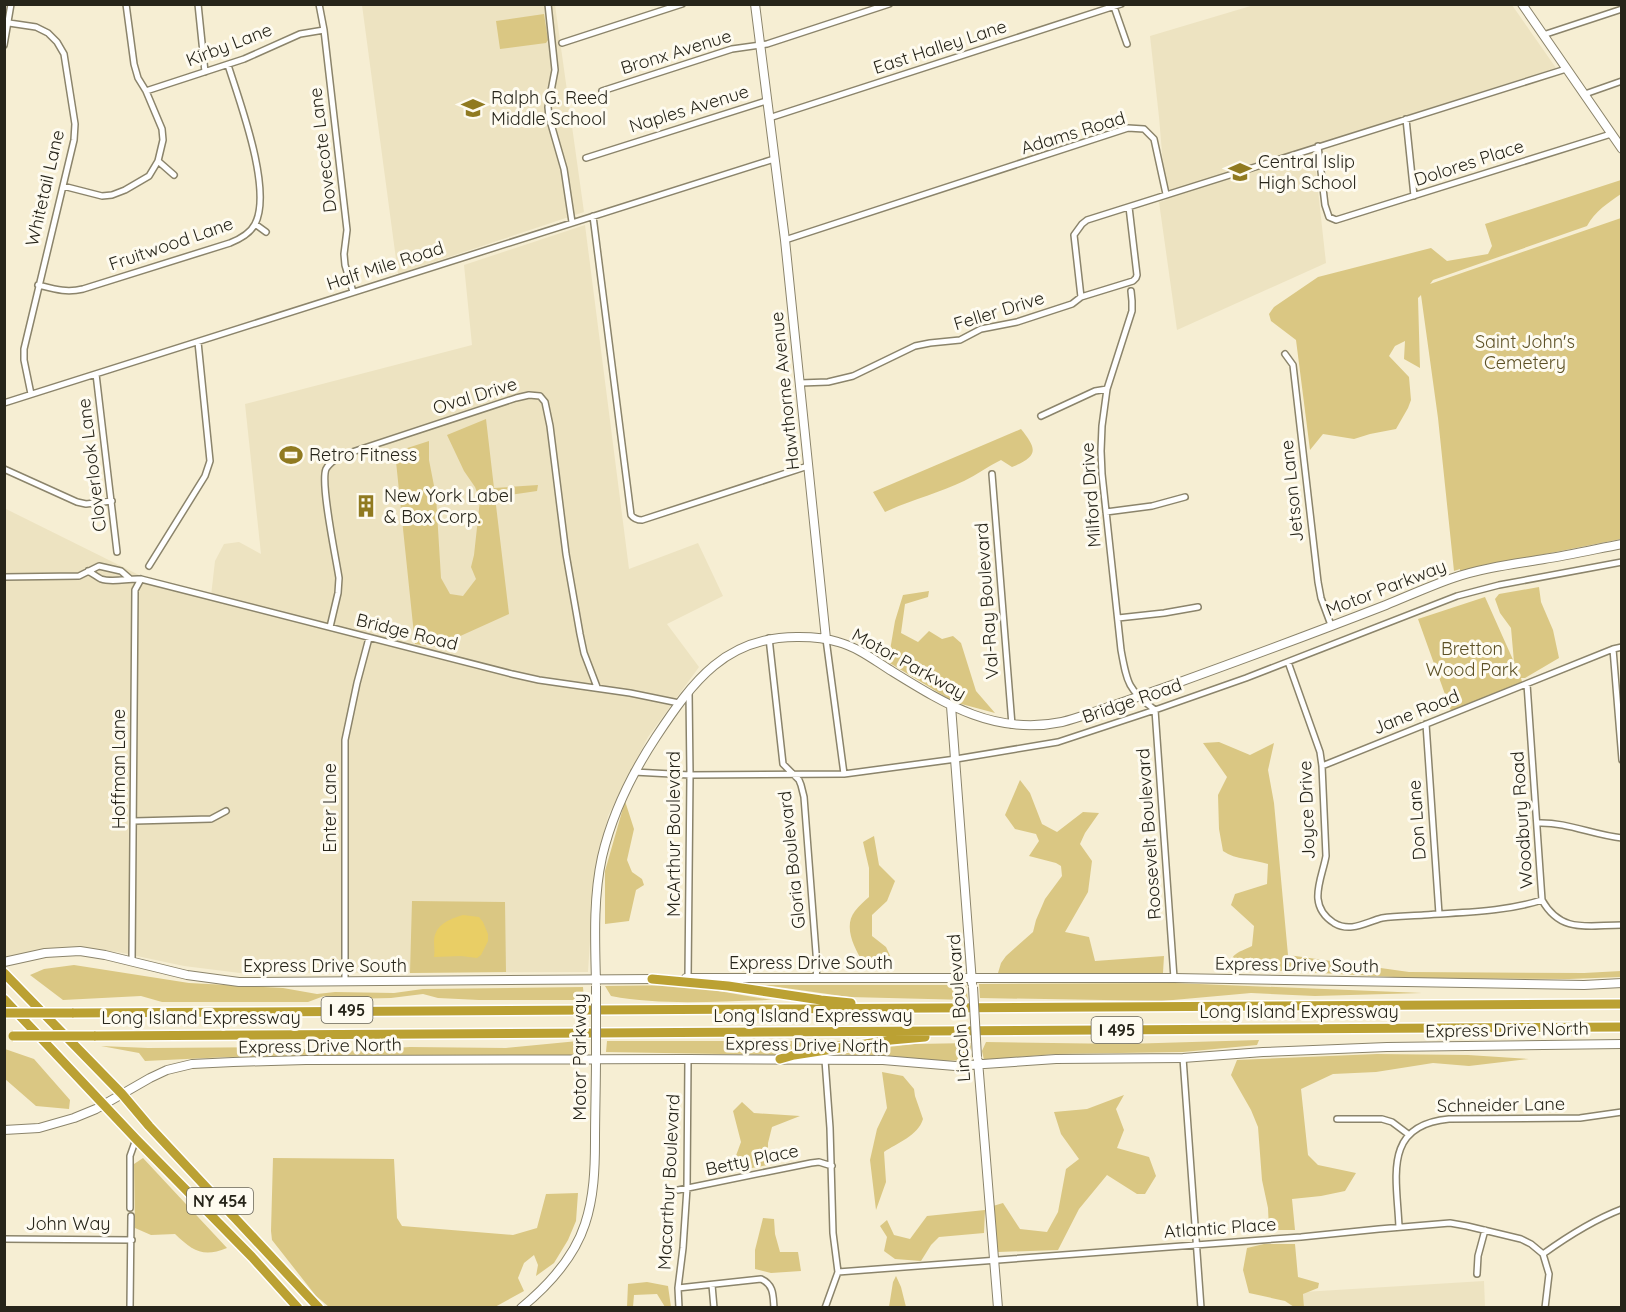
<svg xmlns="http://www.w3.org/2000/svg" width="1626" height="1312" viewBox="0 0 1626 1312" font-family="Quicksand,sans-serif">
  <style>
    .built { fill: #ede3c1 }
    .green { fill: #dac783 }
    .water { fill: #e9ce65 }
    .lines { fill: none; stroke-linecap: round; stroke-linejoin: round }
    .street-casing { stroke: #8b846b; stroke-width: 8 }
    .secondary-casing { stroke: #8b846b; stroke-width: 10 }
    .highway-casing { stroke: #fff; stroke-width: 12 }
    .street { stroke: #fff; stroke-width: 5 }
    .secondary { stroke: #fff; stroke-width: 8 }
    .highway { stroke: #bba133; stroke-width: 9 }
    .secondary-bridge-casing { stroke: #8b846b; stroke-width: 10; stroke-linecap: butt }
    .highway-bridge-casing { stroke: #fff; stroke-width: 12; stroke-linecap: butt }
    .secondary-bridge { stroke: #fff; stroke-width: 8 }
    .highway-bridge { stroke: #bba133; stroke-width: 9 }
    .labels { text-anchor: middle; stroke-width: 6; stroke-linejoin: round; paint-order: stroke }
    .shield { fill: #fefbf0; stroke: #68655a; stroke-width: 1.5 }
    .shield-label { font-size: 16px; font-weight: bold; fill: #27251a }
    .street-label { font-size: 18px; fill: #27251a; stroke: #fefbf0 }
    .poi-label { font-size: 18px; fill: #27251a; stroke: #fefbf0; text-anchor: start }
    .park-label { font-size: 18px; fill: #5d5126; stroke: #fefbf0 }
  </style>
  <rect width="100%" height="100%" fill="#f6eed3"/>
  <path class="built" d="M 362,5 L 555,5 L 584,212 L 398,274 Z
    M 1254,5 L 1512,5 L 1556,68 L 1313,145 L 1326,263 L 1177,330 L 1159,202 L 1166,200 L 1159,117 L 1150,36 Z
    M 585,225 L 629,569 L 698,543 L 723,596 L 667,624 L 699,667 L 648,737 L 608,816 L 594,878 L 588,972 L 240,973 L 184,966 L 118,952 L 70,947 L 28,955 L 5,961 L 4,508 L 143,577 L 211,596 L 215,561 L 224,544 L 239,542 L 261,554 L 245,404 L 472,345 L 464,265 Z
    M 1484,1281 L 1485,1307 L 1304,1307 L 1303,1292 Z"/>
  <path class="green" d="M 544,14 L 548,40 L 546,43 L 500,49 L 496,21 Z
    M 1621,180 L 1621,194 C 1608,203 1595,211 1587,226 L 1433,280 L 1430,284 L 1621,218 L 1621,539 L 1460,571 L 1460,569 L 1454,571 L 1438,418 L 1421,295 L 1418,298 L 1420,368 L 1404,359 L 1405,341 L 1395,346 L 1389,356 L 1409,377 L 1411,400 L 1408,408 L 1396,429 L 1370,434 L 1354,439 L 1323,434 L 1310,450 L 1296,340 L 1271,321 L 1269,314 L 1274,307 L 1318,277 L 1431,248 L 1447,261 L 1488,254 L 1492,246 L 1485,224 Z
    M 486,419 L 494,488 L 538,485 L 537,491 L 495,497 L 509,614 L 436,647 L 415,644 L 395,452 L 429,441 L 429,460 L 436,496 L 441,578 L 450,594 L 463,596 L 476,579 L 471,567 L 474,555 L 480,500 L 475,487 L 464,471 L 447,435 Z
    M 1021,429 C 1037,449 1039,456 1012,467 L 1001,460 C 988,466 977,475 964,481 C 939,493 911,500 885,512 L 873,492 Z
    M 1539,587 L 1541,602 L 1553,630 L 1559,658 L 1525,678 L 1521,678 L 1522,682 L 1451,711 L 1418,619 L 1485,597 L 1514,662 L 1511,628 L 1500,613 L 1495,599 L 1499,594 Z
    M 929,591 L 928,597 L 905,604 L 901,633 L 918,642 L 929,631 L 942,639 L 953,636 L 961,643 L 976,691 L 995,713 L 954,702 L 888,662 L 895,621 L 903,595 Z
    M 1219,742 L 1250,755 L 1274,743 L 1268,770 L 1274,803 L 1288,955 L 1409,972 L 1584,973 L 1621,971 L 1621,977 L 1569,979 L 1412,978 L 1229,968 C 1232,952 1238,953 1252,946 L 1254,926 L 1231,905 L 1235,894 L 1267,884 L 1268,864 C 1253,859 1236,860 1223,851 L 1219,829 L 1218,795 L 1227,777 L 1203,743 Z
    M 1020,780 L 1030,793 L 1042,824 L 1057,832 L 1083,812 L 1099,813 L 1085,833 L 1080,844 L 1092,861 L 1088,892 L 1065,932 L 1089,937 L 1095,961 L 1164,956 L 1163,973 L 998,973 L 1001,963 L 1006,956 L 1033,932 L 1036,920 L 1045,899 L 1062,876 L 1061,866 L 1056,863 L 1029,856 L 1039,841 L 1036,834 L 1015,829 L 1005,815 Z
    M 625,801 L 634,829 L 627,860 L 632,872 L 642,879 L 644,885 L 636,890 L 629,921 L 605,924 L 605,871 Z
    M 874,836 L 879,865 L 895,881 L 887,901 L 872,915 L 872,936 L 886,947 L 893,962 L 877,965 L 863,962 C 854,948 843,926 855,911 C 859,906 864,901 869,897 L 869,868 L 863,842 Z
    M 412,901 L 505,902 L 506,972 L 410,973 Z
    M 74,965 L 189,983 L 283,988 L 317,994 L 335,992 L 394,993 L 423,989 L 583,987 L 584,1000 L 479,1000 L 438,998 L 423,994 L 391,998 L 348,999 L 324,996 L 308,1002 L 162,1002 L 141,996 L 63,1000 L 30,975 L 44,969 Z
    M 1175,983 L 1422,993 L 1315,996 L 1251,993 L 1162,1001 L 980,998 L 979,984 Z
    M 683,985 L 772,1000 C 719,1001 663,1006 611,996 L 605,986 Z
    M 764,985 L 966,985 L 968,1000 L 849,997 Z
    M 1259,1040 L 1257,1045 L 1183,1052 L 1056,1054 L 984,1060 L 982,1051 L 986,1042 L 1125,1044 Z
    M 578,1041 L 579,1055 L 228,1057 L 145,1061 L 139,1053 L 101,1046 L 148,1048 L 283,1047 L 330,1052 L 410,1047 L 506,1048 Z
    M 607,1041 L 849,1041 L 781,1055 L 606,1052 Z
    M 971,1043 L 970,1060 L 942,1061 L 902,1057 L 827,1054 L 915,1044 Z
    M 5,1049 L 34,1059 L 70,1100 L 69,1109 L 36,1106 L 5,1079 Z
    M 1377,1054 L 1468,1055 L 1529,1059 L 1469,1066 L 1433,1063 L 1376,1072 L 1333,1074 L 1301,1089 L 1308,1155 L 1318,1165 L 1356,1173 L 1345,1191 L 1321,1196 L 1292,1199 L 1295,1230 L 1269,1230 L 1268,1208 L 1262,1180 L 1258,1127 L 1251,1110 L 1231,1075 L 1237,1060 Z
    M 882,1072 L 903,1076 L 914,1089 L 915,1096 L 923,1119 C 918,1136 897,1143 884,1152 L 886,1182 L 876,1210 L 870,1160 L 877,1129 L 887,1108 Z
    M 1124,1095 L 1116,1109 L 1124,1130 L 1117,1148 L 1149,1157 L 1156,1176 L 1145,1194 L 1137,1194 L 1107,1175 L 1079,1209 L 1058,1250 L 998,1252 L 993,1206 L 1003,1203 L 1020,1229 L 1047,1232 L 1058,1212 L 1066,1169 L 1079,1159 L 1061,1134 L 1054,1112 L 1087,1109 Z
    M 742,1102 L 754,1113 L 800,1116 L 772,1127 L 768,1143 L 768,1165 L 730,1172 L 741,1142 L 733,1111 Z
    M 143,1158 L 227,1248 C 203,1258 193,1251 175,1234 L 151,1235 L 135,1228 L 134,1164 Z
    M 273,1158 L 394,1159 L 397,1218 L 402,1226 L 513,1235 L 537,1228 L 546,1194 L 578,1193 L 576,1221 L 568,1240 L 554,1263 L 536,1276 L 538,1265 L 534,1255 L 524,1263 L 518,1278 L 524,1291 L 495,1307 L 329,1307 L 316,1296 L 272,1240 L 271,1231 Z
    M 985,1210 L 984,1233 L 939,1237 L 931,1245 L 921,1261 L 895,1259 L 884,1251 L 887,1237 L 880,1226 L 887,1220 L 894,1235 L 910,1239 L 927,1216 Z
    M 763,1218 L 774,1219 L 775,1234 L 780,1252 L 798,1252 L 801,1271 L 771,1273 L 755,1269 L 755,1250 Z
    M 1264,1244 L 1295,1244 L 1298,1277 L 1319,1283 L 1318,1288 L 1303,1294 L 1304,1307 L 1294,1307 L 1285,1301 L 1249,1293 L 1243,1270 L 1247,1248 Z
    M 896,1276 L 901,1287 L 906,1307 L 921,1307 L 889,1307 L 893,1282 Z
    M 647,1282 L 668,1286 L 671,1307 L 665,1307 L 657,1294 L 634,1295 L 633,1307 L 627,1307 L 628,1284 Z"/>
  <path class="water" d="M 463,915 L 479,917 L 483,922 L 488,934 L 488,941 L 481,955 L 477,958 L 461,956 L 434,957 C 435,951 434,946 434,941 C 435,924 450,919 463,915 Z"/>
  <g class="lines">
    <g class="street-casing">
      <path id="street" d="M 198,4 L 205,72
        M 319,4 L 324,30 L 347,230 L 344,254 L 345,265 L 353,292
        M 548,4 L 555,70 L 548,107 L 549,117 L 564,169 L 572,222
        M 1113,4 L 1127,44
        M 9,23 L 36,27 L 48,33 L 57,42 L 64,54 L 75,124 L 74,140 L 24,349 L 24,360 L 31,394
        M 1543,35 L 1622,9
        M 562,43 L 682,4
        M 4,45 L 11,4
        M 146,91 L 244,59 L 300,34 L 324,30
        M 602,91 L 732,49 L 767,44 L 889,4
        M 1585,94 L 1622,81
        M 769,118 L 1121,4
        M 1406,119 L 1414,196
        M 1318,146 L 1325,205 L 1329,217 L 1336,220 L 1611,134
        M 586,158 L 766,101
        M 158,161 L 174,175
        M 63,186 L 102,196 L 112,195 L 125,190 L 149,176 L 158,161 L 163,140 L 162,129 L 146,91 L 138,78 L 134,64 L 126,4
        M 593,216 L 631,515 C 634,519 637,520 642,520 L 808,466
        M 255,224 L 266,232
        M 785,240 L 1128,128 L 1144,129 L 1154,139 L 1166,194
        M 38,285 C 54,289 66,293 83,289 L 230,243 C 240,239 250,234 255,224 C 273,190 239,100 228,65
        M 1131,291 L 1132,301 L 1132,311 L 1107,389 L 1102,426 L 1101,451 L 1102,474 L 1121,650 C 1127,683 1128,690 1155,710 L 1174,978
        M 1081,297 L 1074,235 L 1082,224 L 1087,220 L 1566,69
        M 1285,354 L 1293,365 L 1318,582 L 1321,598 L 1331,625
        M 96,374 L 117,552
        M 800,383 L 828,382 L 853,376 L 915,346 L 930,343 L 960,340 L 981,329 L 1017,322 L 1072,304 L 1081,297 L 1133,281 L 1136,278 L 1137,275 L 1129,207
        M 4,403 L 774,159
        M 1041,416 L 1095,391 L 1107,389
        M 4,469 L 77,502 L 86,504 L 112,501
        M 992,474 L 1012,725
        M 1106,512 L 1152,506 L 1185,497
        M 149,566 L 205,476 L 210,461 L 198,342
        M 88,571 C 92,573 97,577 101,579 C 113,583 128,578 141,579 L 512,674 L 539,680 L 630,693 L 679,703
        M 4,577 L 79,576 L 99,566 L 121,571 L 129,578
        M 1118,618 L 1164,613 L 1198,607
        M 330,627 L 338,593 L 339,578 C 336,558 320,483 326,469 C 329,463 335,460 340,456 L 516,398 L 529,395 L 540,396 L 545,402 L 550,426 L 566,554 L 580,634 L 584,653 L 597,687
        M 769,638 L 783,764 L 799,780 L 801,785 L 804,797 L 817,966 L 816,978
        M 826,639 L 844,774
        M 1613,649 L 1622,760
        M 1288,662 L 1320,752 L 1322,766 L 1326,856 C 1322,879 1306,905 1334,923 C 1351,933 1366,922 1382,918 C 1396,916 1410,916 1424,915 C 1464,912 1504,912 1542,900
        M 1527,684 L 1542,900 C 1561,934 1588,925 1622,925
        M 1426,724 L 1439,914
        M 1322,766 L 1613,649 L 1622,647
        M 634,772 L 690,775 L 844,774 L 956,759 L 1058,742 L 1155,710 L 1246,678 L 1457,596 L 1499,585 L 1622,562
        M 134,821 L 211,819 L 226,811
        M 1538,823 C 1567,822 1593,835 1622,838
        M 132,961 L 135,590 L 141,579
        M 688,978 L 690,775 L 689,692
        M 345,981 L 345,740 L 357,683 L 369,638
        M 1183,1058 L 1201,1308
        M 825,1060 L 830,1128 L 833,1233 L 838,1272 L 825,1308
        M 1337,1119 L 1382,1119 L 1392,1122 L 1408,1134
        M 678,1190 L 811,1163 L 819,1162 L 832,1166
        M 130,1208 L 130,1156 L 136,1139
        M 1399,1227 C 1397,1178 1382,1125 1449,1119 L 1580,1118 L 1622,1112
        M 4,1239 L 132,1240
        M 1543,1254 C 1568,1236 1593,1220 1622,1209
        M 838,1272 L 1301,1237 L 1379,1229 L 1450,1223 L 1467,1226 L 1521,1239 L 1531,1244 L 1543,1254 L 1549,1274 L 1545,1308
        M 1477,1274 L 1478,1256 L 1485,1230
        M 712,1285 L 714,1308
        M 678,1288 L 761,1279 C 774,1285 773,1295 774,1308
        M 130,1308 L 131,1216
        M 679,1308 L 678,1288 L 683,1248 L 687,1188 L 688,1059"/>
    </g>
    <g class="secondary-casing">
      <path id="secondary" d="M 755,4 L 785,240 L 826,639
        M 1522,4 L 1622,149
        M 951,706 L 972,983
        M 4,962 L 45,953 L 80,951 L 105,955 L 187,975 L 239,982 L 656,979
        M 686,978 L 1174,978 L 1584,985 L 1622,983
        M 596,983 C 595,941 593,898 602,857 C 612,814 631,775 656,737 C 693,681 726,636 799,637 C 812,637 826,638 838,642 C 857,647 874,660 890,670 C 945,704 995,736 1062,722 C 1075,719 1088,714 1100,710 C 1123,702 1146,694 1169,686 C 1241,660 1314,633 1386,605 C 1408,596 1430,586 1453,578 C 1482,568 1514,564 1544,559 C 1570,555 1596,549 1622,544
        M 978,1061 L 998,1308
        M 4,1130 L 39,1128 L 74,1118 L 96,1109 L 150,1078 L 167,1070 L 192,1064 L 233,1062 L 306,1060 L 688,1059 L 883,1060 L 955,1066 L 1056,1059 L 1183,1058 L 1263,1052 L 1387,1047 L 1622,1044
        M 521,1308 C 549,1285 574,1258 585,1224 C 594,1197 595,1168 595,1141 C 595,1113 596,1085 596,1057"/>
    </g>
    <g class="highway-casing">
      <path id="highway" d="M 4,973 L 122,1094 L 149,1126 L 319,1308
        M 652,979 L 728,986 L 821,1000 L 851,1003
        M 4,999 L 136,1139 L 252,1257 L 298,1308
        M 72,1013 L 1622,1004
        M 94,1036 L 1622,1027
        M 780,1059 L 794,1055 L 891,1040 L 925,1037"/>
    </g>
    <use href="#street" class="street"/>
    <use href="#secondary" class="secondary"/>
    <use href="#highway" class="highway"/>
    <g class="secondary-bridge-casing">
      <path id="secondary-bridge" d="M 973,987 L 977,1057
        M 596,1055 L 596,986"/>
    </g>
    <g class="highway-bridge-casing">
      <path id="highway-bridge" d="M 4,1013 L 72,1013
        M 13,1036 L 94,1036"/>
    </g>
    <use href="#secondary-bridge" class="secondary-bridge"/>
    <use href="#highway-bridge" class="highway-bridge"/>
  </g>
  <defs>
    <g id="school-bare" transform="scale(1.8)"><path d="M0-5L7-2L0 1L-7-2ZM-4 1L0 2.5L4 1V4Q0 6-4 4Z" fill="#907a20" stroke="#fefbf0" stroke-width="2.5" paint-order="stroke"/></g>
    <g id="stadium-bare" transform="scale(1.8)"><path d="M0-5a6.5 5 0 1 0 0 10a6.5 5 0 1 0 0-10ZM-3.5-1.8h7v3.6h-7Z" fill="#907a20" stroke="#fefbf0" stroke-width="2.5" paint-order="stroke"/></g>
    <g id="building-bare" transform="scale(1.8)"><path d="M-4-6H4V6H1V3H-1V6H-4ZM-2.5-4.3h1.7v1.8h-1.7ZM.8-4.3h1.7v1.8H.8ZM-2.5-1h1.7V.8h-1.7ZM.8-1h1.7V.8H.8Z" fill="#907a20" stroke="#fefbf0" stroke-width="2.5" paint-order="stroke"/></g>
  </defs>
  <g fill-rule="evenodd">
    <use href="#school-bare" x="473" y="108"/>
    <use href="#school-bare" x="1240" y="172"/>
    <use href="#stadium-bare" x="291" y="455"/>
    <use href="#building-bare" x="366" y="506"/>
  </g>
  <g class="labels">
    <g class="shield">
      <rect x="321.5" y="997" width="51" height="26" rx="4.5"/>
      <rect x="1091.5" y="1017" width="51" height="26" rx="4.5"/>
      <rect x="187" y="1188" width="66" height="26" rx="4.5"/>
    </g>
    <g class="shield-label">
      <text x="347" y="1016">I 495</text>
      <text x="1117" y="1036">I 495</text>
      <text x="220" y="1207">NY 454</text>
    </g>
    <g class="street-label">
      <text transform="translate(229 45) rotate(-21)" y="6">Kirby Lane</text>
      <text transform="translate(940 47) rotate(-18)" y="6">East Halley Lane</text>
      <text transform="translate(676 52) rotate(-17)" y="6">Bronx Avenue</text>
      <text transform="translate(689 109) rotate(-17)" y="6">Naples Avenue</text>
      <text transform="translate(1073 133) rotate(-17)" y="6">Adams Road</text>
      <text transform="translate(323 150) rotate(-97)" y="6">Dovecote Lane</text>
      <text transform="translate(1469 163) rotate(-18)" y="6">Dolores Place</text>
      <text transform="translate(45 188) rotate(-77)" y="6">Whitetail Lane</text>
      <text transform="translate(171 244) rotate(-19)" y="6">Fruitwood Lane</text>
      <text transform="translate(385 266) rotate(-18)" y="6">Half Mile Road</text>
      <text transform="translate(999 311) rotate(-17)" y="6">Feller Drive</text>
      <text transform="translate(785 391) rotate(-96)" y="6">Hawthorne Avenue</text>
      <text transform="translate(475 396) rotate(-17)" y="6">Oval Drive</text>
      <text transform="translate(92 465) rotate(-97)" y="6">Cloverlook Lane</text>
      <text transform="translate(1292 491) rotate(-96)" y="6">Jetson Lane</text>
      <text transform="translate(1091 495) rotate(-94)" y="6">Milford Drive</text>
      <text transform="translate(1386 588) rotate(-21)" y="6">Motor Parkway</text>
      <text transform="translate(987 601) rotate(-94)" y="6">Val-Ray Boulevard</text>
      <text transform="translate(407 632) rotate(14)" y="6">Bridge Road</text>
      <text transform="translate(909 664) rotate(29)" y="6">Motor Parkway</text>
      <text transform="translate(1132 701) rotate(-19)" y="6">Bridge Road</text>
      <text transform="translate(1416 712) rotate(-22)" y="6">Jane Road</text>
      <text transform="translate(119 769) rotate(-90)" y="6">Hoffman Lane</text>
      <text transform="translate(330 808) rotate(-90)" y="6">Enter Lane</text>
      <text transform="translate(1307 810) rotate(-92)" y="6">Joyce Drive</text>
      <text transform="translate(1417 820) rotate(-94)" y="6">Don Lane</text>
      <text transform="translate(1522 820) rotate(-94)" y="6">Woodbury Road</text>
      <text transform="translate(674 834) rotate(-90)" y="6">McArthur Boulevard</text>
      <text transform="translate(1149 834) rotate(-94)" y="6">Roosevelt Boulevard</text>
      <text transform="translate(792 860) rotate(-96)" y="6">Gloria Boulevard</text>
      <text x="811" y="969">Express Drive South</text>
      <text transform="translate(1297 965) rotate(1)" y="6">Express Drive South</text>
      <text x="325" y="972">Express Drive South</text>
      <text transform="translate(959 1008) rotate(-94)" y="6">Lincoln Boulevard</text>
      <text x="1299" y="1018">Long Island Expressway</text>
      <text x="813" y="1022">Long Island Expressway</text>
      <text x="201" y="1024">Long Island Expressway</text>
      <text transform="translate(1507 1030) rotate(-1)" y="6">Express Drive North</text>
      <text transform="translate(807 1045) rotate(1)" y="6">Express Drive North</text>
      <text transform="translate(320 1046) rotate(-1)" y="6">Express Drive North</text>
      <text transform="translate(580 1057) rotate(-90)" y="6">Motor Parkway</text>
      <text transform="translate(1501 1105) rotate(-1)" y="6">Schneider Lane</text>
      <text transform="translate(752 1160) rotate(-12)" y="6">Betty Place</text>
      <text transform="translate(669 1182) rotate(-87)" y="6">Macarthur Boulevard</text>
      <text x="68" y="1230">John Way</text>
      <text transform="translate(1220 1228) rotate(-4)" y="6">Atlantic Place</text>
    </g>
    <g class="poi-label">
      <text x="491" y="104">Ralph G. Reed<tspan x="491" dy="21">Middle School</tspan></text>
      <text x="1258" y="168">Central Islip<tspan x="1258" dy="21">High School</tspan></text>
      <text x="309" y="461">Retro Fitness</text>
      <text x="384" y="502">New York Label<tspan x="384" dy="21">&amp; Box Corp.</tspan></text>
    </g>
    <g class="park-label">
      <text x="1525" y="348">Saint John's<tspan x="1525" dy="21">Cemetery</tspan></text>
      <text x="1472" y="655">Bretton<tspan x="1472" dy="21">Wood Park</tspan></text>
    </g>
  </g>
  <rect width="1626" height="1312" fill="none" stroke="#27251a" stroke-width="12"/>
</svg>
